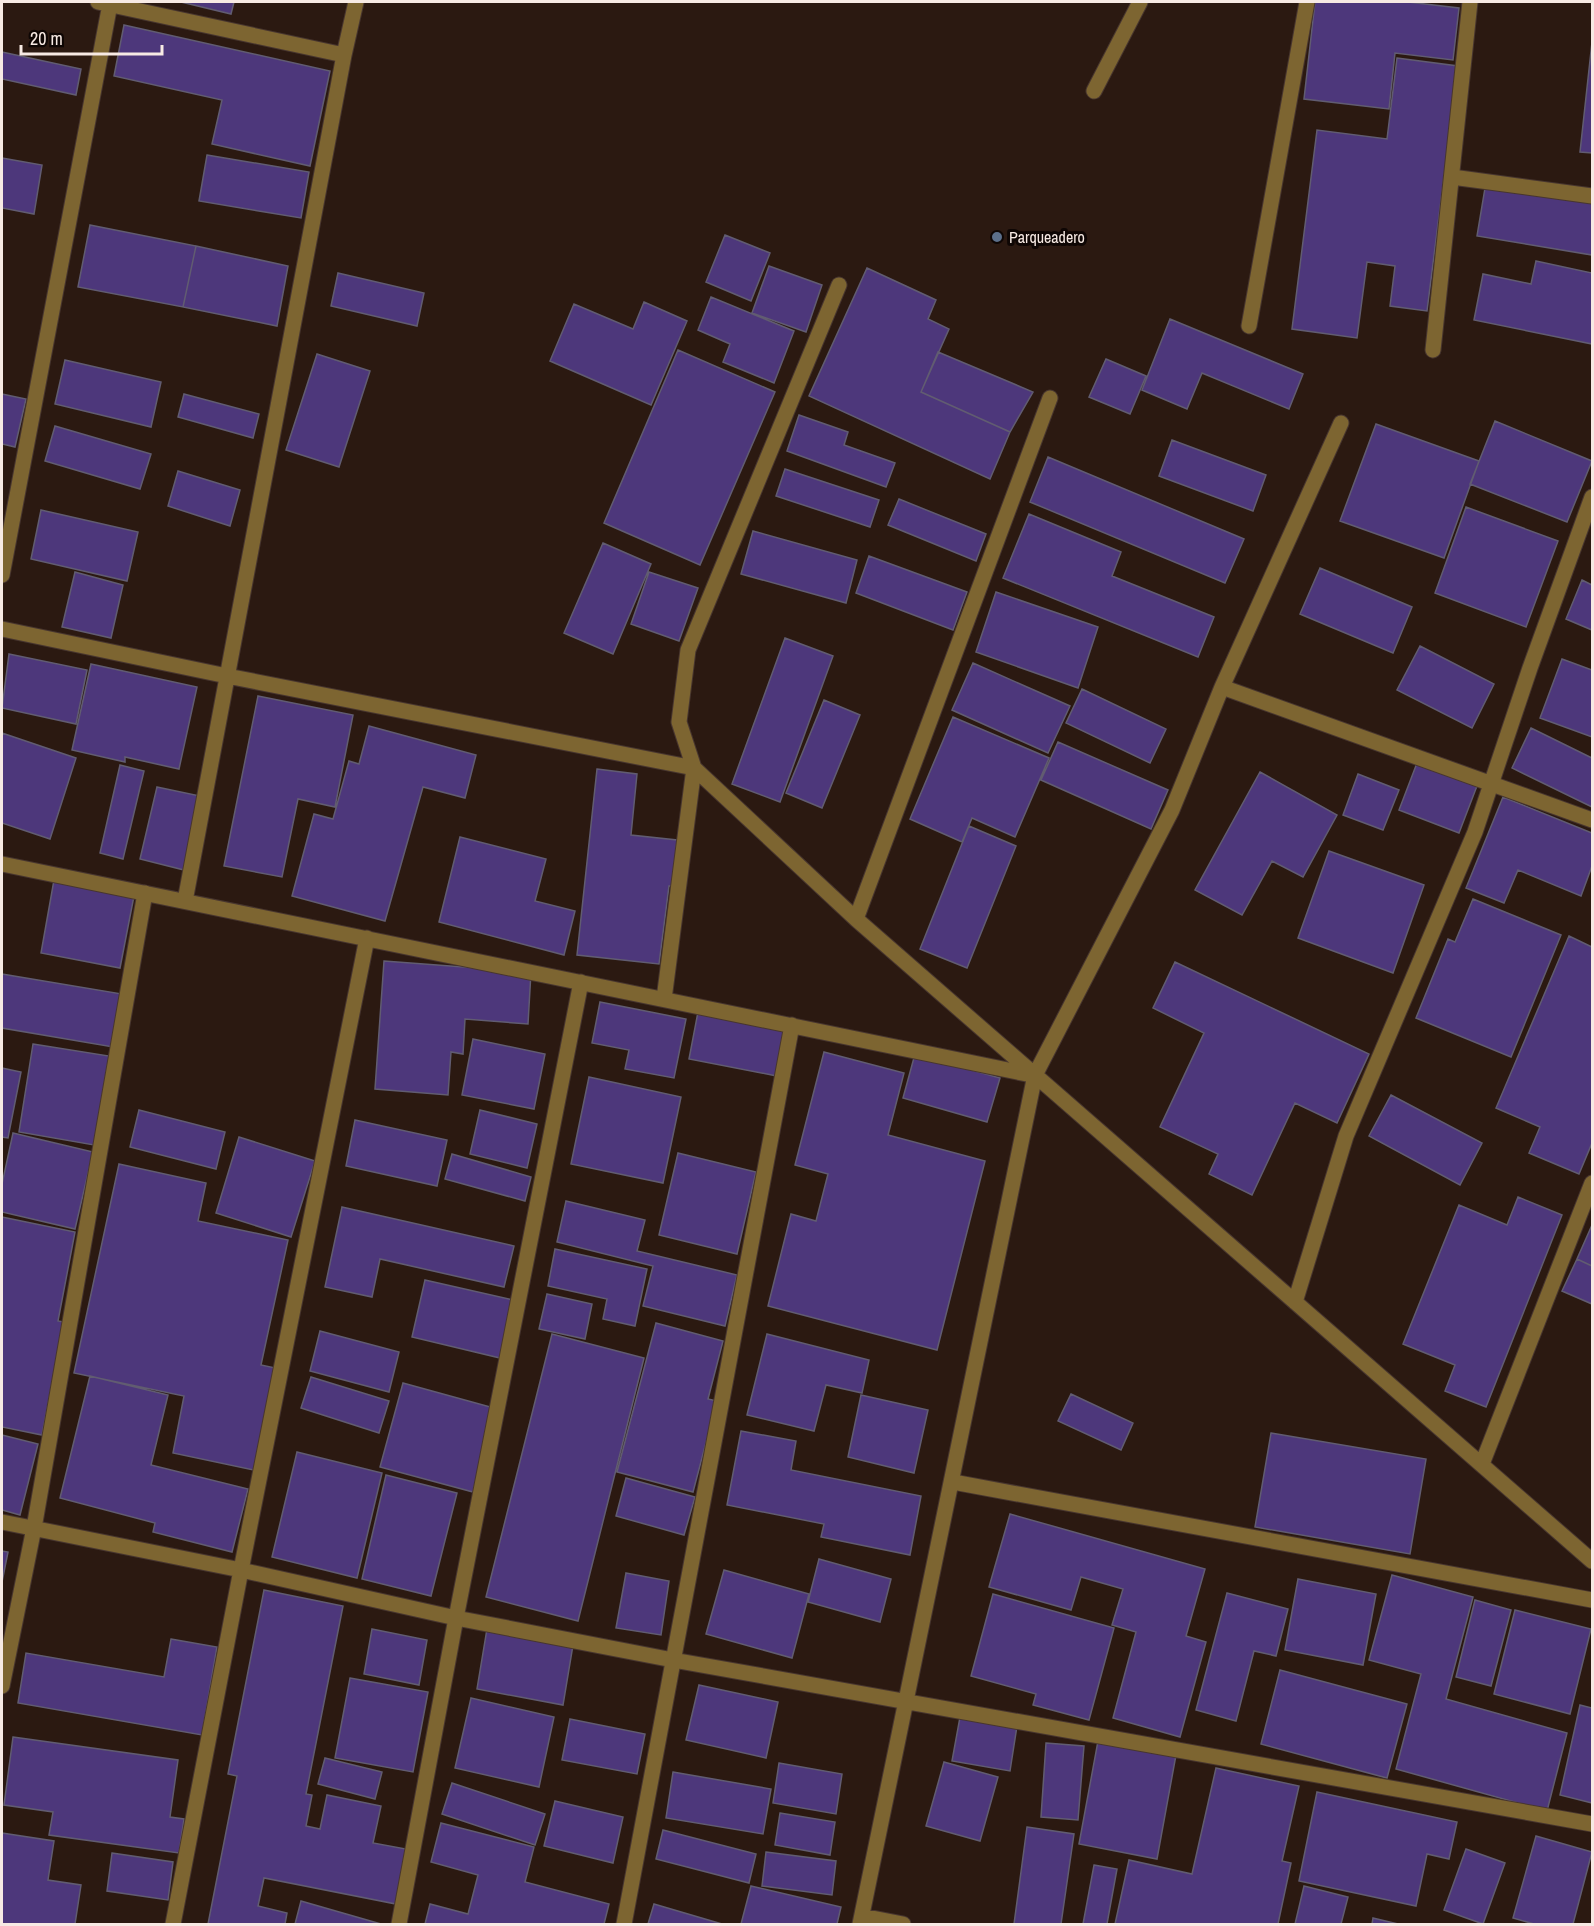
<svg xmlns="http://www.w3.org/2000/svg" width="1594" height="1926" viewBox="0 0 1594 1926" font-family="'Archivo Narrow',sans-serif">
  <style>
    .building { fill: #4d377b; stroke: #615c71; stroke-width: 1.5 }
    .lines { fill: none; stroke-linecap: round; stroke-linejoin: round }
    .minor-casing { stroke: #48362f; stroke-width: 17 }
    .minor { stroke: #7d6531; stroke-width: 15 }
    .service-dot { fill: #5c6f8a; stroke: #0e0604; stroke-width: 2 }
    .labels { text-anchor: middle; stroke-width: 6; stroke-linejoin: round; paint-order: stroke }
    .poi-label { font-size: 16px; fill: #f7eae4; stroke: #0e0604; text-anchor: start }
  </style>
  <rect width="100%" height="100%" fill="#2b1911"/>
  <path class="building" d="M 181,2 L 234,2 L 231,14 Z
    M 1315,2 L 1408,2 L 1459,8 L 1453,60 L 1395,53 L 1389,109 L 1304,99 Z
    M 124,25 L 330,71 L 310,166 L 212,144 L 222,100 L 114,76 Z
    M 1592,42 L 1592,153 L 1580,152 Z
    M 2,52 L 81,69 L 76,95 L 2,79 Z
    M 1397,58 L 1458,66 L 1427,311 L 1390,306 L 1395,266 L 1367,262 L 1357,338 L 1292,329 L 1317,130 L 1387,139 Z
    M 207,155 L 309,172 L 301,218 L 199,201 Z
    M 2,158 L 42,165 L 34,214 L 2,208 Z
    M 1486,182 L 1592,200 L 1592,255 L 1477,236 Z
    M 90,225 L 196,246 L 183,307 L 78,287 Z
    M 725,235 L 770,253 L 751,301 L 706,282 Z
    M 196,246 L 288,266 L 277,326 L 183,307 Z
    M 1536,261 L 1592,273 L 1592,344 L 1474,320 L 1483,274 L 1531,284 Z
    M 769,266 L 822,285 L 806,332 L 752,313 Z
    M 867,268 L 936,300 L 928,319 L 949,329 L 921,392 L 1010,432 L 990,479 L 809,396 Z
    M 338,273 L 424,293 L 417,326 L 331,306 Z
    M 711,297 L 794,331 L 774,383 L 723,362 L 730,344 L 698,330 Z
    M 644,302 L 687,321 L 651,405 L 550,361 L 574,304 L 633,329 Z
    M 1170,319 L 1303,374 L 1289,409 L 1202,373 L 1187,409 L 1142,390 Z
    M 678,350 L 775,392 L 700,565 L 604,523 Z
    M 938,352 L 1033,392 L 1010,432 L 921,392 Z
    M 317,354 L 370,371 L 339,467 L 286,450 Z
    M 1106,359 L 1146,376 L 1130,414 L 1089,397 Z
    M 65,360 L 161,382 L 151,427 L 55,404 Z
    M 2,394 L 26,399 L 15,447 L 2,444 Z
    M 184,394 L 259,414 L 253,438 L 178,417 Z
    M 799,415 L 848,432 L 844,445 L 895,463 L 886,487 L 787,451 Z
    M 1495,421 L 1592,461 L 1567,522 L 1470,484 Z
    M 1376,424 L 1479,461 L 1444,558 L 1340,521 Z
    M 55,426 L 151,454 L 140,489 L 45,461 Z
    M 1172,440 L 1266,475 L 1253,511 L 1159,476 Z
    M 1048,457 L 1244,539 L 1225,583 L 1030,502 Z
    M 785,469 L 879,500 L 870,527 L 776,496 Z
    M 178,471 L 240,490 L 230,526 L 168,506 Z
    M 899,499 L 986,534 L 976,561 L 888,525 Z
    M 1466,507 L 1558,541 L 1526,627 L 1435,593 Z
    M 41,510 L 138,532 L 127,581 L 31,559 Z
    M 1029,514 L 1121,552 L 1112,576 L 1214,617 L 1198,657 L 1003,578 Z
    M 753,531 L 857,560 L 846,603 L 741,574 Z
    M 603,543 L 651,564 L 613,654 L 564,633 Z
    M 869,556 L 967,592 L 953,630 L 856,593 Z
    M 1320,568 L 1412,607 L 1393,653 L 1300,614 Z
    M 75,572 L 123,585 L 111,638 L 62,627 Z
    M 649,572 L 698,588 L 679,641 L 631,624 Z
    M 1582,580 L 1592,585 L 1592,630 L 1566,619 Z
    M 996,592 L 1098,627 L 1078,688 L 976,652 Z
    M 785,638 L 833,656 L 780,802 L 732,784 Z
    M 1420,646 L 1494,684 L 1472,728 L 1397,690 Z
    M 9,654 L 87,670 L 76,724 L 2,708 Z
    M 1562,659 L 1592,670 L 1592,737 L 1540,718 Z
    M 973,663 L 1070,706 L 1048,753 L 952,710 Z
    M 91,664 L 197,687 L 179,769 L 125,757 L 125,762 L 72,750 Z
    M 1082,689 L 1166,729 L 1150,763 L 1066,723 Z
    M 258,696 L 353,715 L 335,807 L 298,799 L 282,877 L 224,866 Z
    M 824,700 L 860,715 L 822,808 L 786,793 Z
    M 953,717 L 1049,758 L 1015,837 L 972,818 L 962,842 L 910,819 Z
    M 369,726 L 476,755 L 465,798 L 423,787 L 385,921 L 292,896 L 314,814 L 333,819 L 349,761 L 359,764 Z
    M 1531,728 L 1592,758 L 1592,807 L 1512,768 Z
    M 2,733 L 76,758 L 50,839 L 2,823 Z
    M 1058,742 L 1168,790 L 1151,829 L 1041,780 Z
    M 1417,763 L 1477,786 L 1459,833 L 1399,810 Z
    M 120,765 L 144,771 L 123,859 L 100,853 Z
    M 597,769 L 637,774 L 631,835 L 677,840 L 673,886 L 669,886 L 659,964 L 577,955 Z
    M 1260,772 L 1337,815 L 1303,877 L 1272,861 L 1242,915 L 1195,890 Z
    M 1358,774 L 1399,790 L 1383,830 L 1343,815 Z
    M 157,787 L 200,796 L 184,870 L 140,859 Z
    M 1503,797 L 1592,833 L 1592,866 L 1581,896 L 1518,870 L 1504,903 L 1466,888 Z
    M 969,826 L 1016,846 L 967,968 L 920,949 Z
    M 460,837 L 546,859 L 535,901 L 575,911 L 564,955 L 439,922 Z
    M 1329,851 L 1424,885 L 1393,973 L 1298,938 Z
    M 54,880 L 134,896 L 120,968 L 41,953 Z
    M 1473,899 L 1561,935 L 1511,1057 L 1416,1018 L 1448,939 L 1455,942 Z
    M 1569,936 L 1592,947 L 1592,1143 L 1579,1174 L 1529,1153 L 1540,1127 L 1496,1108 Z
    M 384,961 L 531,972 L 528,1024 L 465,1019 L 463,1054 L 451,1052 L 448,1095 L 375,1089 Z
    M 1175,962 L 1369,1054 L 1337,1123 L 1295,1103 L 1252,1195 L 1209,1174 L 1218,1154 L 1160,1127 L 1204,1033 L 1153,1008 Z
    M 2,974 L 122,994 L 113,1047 L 2,1028 Z
    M 600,1002 L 686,1019 L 674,1078 L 625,1069 L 629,1050 L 592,1043 Z
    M 698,1012 L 785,1028 L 777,1076 L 689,1059 Z
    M 473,1039 L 545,1054 L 534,1109 L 462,1095 Z
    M 33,1044 L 109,1056 L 94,1145 L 19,1132 Z
    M 824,1052 L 904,1073 L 888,1135 L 985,1161 L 937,1350 L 768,1306 L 791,1214 L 816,1221 L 828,1174 L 795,1165 Z
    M 915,1054 L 1000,1078 L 987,1122 L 903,1098 Z
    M 2,1068 L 21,1072 L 8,1138 L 2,1137 Z
    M 589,1077 L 681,1097 L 663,1183 L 571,1164 Z
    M 1391,1095 L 1482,1143 L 1460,1185 L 1369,1136 Z
    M 139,1110 L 225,1132 L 216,1169 L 130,1147 Z
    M 480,1110 L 537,1124 L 527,1168 L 470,1154 Z
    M 355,1120 L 447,1140 L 437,1186 L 346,1166 Z
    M 13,1133 L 93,1152 L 75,1229 L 2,1212 L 2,1184 Z
    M 239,1137 L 315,1161 L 291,1237 L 216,1213 Z
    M 678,1153 L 756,1172 L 737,1254 L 659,1235 Z
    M 452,1154 L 531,1177 L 525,1201 L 445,1179 Z
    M 119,1164 L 206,1183 L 198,1221 L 288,1240 L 261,1365 L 280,1369 L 258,1471 L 173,1453 L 184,1396 L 74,1373 Z
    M 1518,1197 L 1562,1215 L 1486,1407 L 1445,1391 L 1455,1365 L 1403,1344 L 1459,1205 L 1507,1225 Z
    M 566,1201 L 645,1220 L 637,1251 L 737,1275 L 725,1326 L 643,1306 L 653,1266 L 557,1242 Z
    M 342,1207 L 514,1246 L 504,1287 L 380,1259 L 372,1297 L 325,1287 Z
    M 2,1217 L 75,1232 L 58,1321 L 64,1322 L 42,1435 L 2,1427 Z
    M 1592,1225 L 1592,1266 L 1577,1259 Z
    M 555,1249 L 647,1269 L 635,1326 L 603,1319 L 607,1299 L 548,1286 Z
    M 1577,1259 L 1592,1266 L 1592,1304 L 1562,1291 Z
    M 425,1280 L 513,1300 L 500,1358 L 412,1337 Z
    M 547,1294 L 592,1304 L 585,1339 L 539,1329 Z
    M 656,1323 L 723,1341 L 708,1399 L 717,1401 L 693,1492 L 617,1472 Z
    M 320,1331 L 399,1352 L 389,1392 L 310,1371 Z
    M 552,1334 L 644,1358 L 578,1621 L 486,1597 Z
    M 767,1334 L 869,1360 L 862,1393 L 826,1385 L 814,1431 L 747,1415 Z
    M 90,1376 L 168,1395 L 151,1465 L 248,1489 L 232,1552 L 153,1532 L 155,1523 L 60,1498 Z
    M 311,1377 L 389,1401 L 379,1433 L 301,1408 Z
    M 403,1383 L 494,1408 L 473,1492 L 380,1467 Z
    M 1071,1394 L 1133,1423 L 1121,1450 L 1058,1421 Z
    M 861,1395 L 928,1410 L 914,1473 L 848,1457 Z
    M 741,1431 L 796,1441 L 791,1470 L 921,1496 L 910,1555 L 821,1537 L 824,1524 L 727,1505 Z
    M 1271,1433 L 1426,1459 L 1410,1554 L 1255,1527 Z
    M 2,1435 L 38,1444 L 20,1515 L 2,1510 Z
    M 297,1452 L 382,1473 L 357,1578 L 272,1557 Z
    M 386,1475 L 457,1493 L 431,1596 L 362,1579 Z
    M 626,1478 L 695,1497 L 684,1535 L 616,1516 Z
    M 1010,1514 L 1205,1569 L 1186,1636 L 1206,1642 L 1180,1737 L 1113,1718 L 1136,1632 L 1112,1625 L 1123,1589 L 1081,1577 L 1071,1610 L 989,1587 Z
    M 2,1551 L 8,1552 L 2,1582 Z
    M 819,1559 L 891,1579 L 880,1622 L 808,1602 Z
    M 724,1570 L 809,1594 L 792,1658 L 706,1634 Z
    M 626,1573 L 669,1581 L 661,1635 L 616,1628 Z
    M 1392,1575 L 1473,1597 L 1446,1699 L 1567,1733 L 1547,1811 L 1396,1769 L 1421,1674 L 1369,1660 Z
    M 1298,1579 L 1376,1594 L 1363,1665 L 1285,1650 Z
    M 264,1590 L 343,1606 L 306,1794 L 312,1795 L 306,1826 L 320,1829 L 327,1795 L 381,1806 L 373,1843 L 406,1849 L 396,1904 L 264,1878 L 258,1906 L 287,1913 L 285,1924 L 208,1924 L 237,1776 L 228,1774 Z
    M 1227,1593 L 1288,1609 L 1276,1656 L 1254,1651 L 1236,1721 L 1196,1710 Z
    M 993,1594 L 1114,1628 L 1089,1720 L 1033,1705 L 1036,1694 L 971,1676 Z
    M 1475,1600 L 1511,1610 L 1491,1686 L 1456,1677 Z
    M 1515,1610 L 1591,1629 L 1570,1714 L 1494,1694 Z
    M 372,1629 L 427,1640 L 419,1685 L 364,1674 Z
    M 487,1629 L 573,1645 L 563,1705 L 477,1689 Z
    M 171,1639 L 217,1647 L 202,1735 L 18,1703 L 26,1653 L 164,1677 Z
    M 1280,1670 L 1407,1704 L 1387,1778 L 1261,1744 Z
    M 350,1678 L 428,1692 L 413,1772 L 335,1758 Z
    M 699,1685 L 778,1702 L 766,1758 L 686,1740 Z
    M 471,1698 L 554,1717 L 539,1787 L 455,1768 Z
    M 1580,1705 L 1592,1708 L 1592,1803 L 1560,1795 Z
    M 960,1717 L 1017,1726 L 1010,1771 L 952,1761 Z
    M 570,1719 L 645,1734 L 637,1774 L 562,1760 Z
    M 13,1737 L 178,1760 L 170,1817 L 184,1819 L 179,1853 L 49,1835 L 53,1812 L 4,1805 Z
    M 1098,1741 L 1176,1755 L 1157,1859 L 1079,1844 Z
    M 1046,1743 L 1084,1746 L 1078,1820 L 1041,1817 Z
    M 325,1758 L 382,1772 L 375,1799 L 318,1784 Z
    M 944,1762 L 998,1777 L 980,1841 L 926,1826 Z
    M 779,1763 L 842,1774 L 836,1814 L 773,1803 Z
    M 1216,1768 L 1299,1786 L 1282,1861 L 1291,1863 L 1278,1924 L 1115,1924 L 1129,1860 L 1192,1874 Z
    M 673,1772 L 771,1789 L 763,1834 L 666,1818 Z
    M 452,1783 L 545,1814 L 535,1845 L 442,1814 Z
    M 1317,1792 L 1457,1822 L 1449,1859 L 1427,1854 L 1416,1906 L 1299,1881 Z
    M 555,1801 L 623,1817 L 613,1863 L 544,1846 Z
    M 780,1813 L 835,1822 L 830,1855 L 775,1845 Z
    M 441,1823 L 534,1847 L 525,1882 L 609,1904 L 604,1924 L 425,1924 L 430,1904 L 468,1914 L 478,1875 L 431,1862 Z
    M 1027,1827 L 1074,1834 L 1061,1924 L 1014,1924 Z
    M 663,1830 L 756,1854 L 749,1883 L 656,1859 Z
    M 2,1833 L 54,1841 L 48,1880 L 81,1885 L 75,1924 L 2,1924 Z
    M 1536,1836 L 1592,1852 L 1573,1924 L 1534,1924 L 1513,1918 Z
    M 1466,1849 L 1505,1863 L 1483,1924 L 1444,1910 Z
    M 766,1852 L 836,1861 L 832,1895 L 762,1886 Z
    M 112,1853 L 173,1862 L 168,1900 L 107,1891 Z
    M 1094,1865 L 1117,1869 L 1107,1924 L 1083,1924 Z
    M 751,1886 L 841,1907 L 837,1924 L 741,1924 Z
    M 1304,1886 L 1348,1897 L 1341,1924 L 1295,1924 Z
    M 301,1901 L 381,1924 L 295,1924 Z
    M 654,1904 L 722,1924 L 648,1924 Z
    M 1373,1918 L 1398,1924 L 1372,1924 Z"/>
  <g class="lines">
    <g class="minor-casing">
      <path id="minor" d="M 98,2 L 344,55
        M 1094,91 L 1140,2
        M 1452,177 L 1592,196
        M 839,285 L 688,650 L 679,722 L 694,768 L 856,919 L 1592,1561
        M 1249,326 L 1307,2
        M 1433,350 L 1470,2
        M 2,575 L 110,4
        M 2,629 L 227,676 L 694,768 L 664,999
        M 1222,687 L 1592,820
        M 2,864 L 1032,1075
        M 185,901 L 344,55 L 356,2
        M 856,919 L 1050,398
        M 1295,1302 L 1346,1136 L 1475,832 L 1530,668 L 1592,497
        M 1482,1464 L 1592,1183
        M 953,1482 L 1592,1600
        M 2,1522 L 241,1570 L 456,1618 L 673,1660 L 1592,1824
        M 2,1686 L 34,1528 L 145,893
        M 862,1916 L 903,1924
        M 173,1924 L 241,1570 L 367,938
        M 399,1924 L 456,1618 L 581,982
        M 624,1924 L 792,1025
        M 860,1924 L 1035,1075 L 1172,810 L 1222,687 L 1341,423"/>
    </g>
    <use href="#minor" class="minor"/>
  </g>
  <circle class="service-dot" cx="997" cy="237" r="6"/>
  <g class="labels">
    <g class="poi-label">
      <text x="1009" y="243">Parqueadero</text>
    </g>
  </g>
  <rect width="1594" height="1926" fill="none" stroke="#f7eae4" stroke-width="6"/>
  <path d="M21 45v9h141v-9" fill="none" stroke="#f7eae4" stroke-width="3"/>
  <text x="30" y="45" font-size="18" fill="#f7eae4" stroke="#0e0604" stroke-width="4.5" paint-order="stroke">20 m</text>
</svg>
